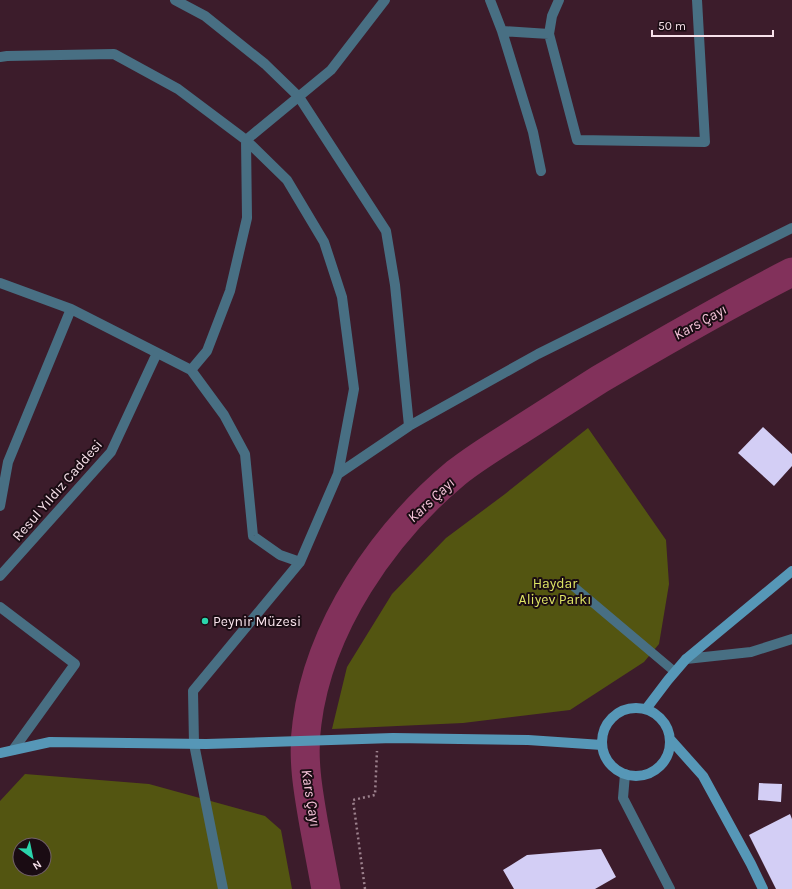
<svg xmlns="http://www.w3.org/2000/svg" width="792" height="889" viewBox="0 0 792 889" font-family="Karla,sans-serif">
  <style>
    .green { fill: #535511; fill-rule: evenodd }
    .lines { fill: none; stroke-linecap: round; stroke-linejoin: round }
    .river { stroke: #82315b; stroke-width: 29 }
    .building { fill: #d3cef5 }
    .path { stroke: #9c818d; stroke-width: 2.5; stroke-dasharray: 2 3; stroke-linecap: butt }
    .lane { stroke: #486f83; stroke-width: 9 }
    .street { stroke: #486f83; stroke-width: 10 }
    .secondary { stroke: #5697b7; stroke-width: 10 }
    .poi-dot { fill: #2bd5ac; stroke: #1a0c13; stroke-width: 1.5 }
    .labels { text-anchor: middle; stroke-width: 4; stroke-linejoin: round; paint-order: stroke }
    .street-label { font-size: 14px; fill: #f7e1ea; stroke: #1a0c13 }
    .park-label { font-size: 14px; fill: #dee464; stroke: #1a0c13 }
    .poi-label { font-size: 14px; fill: #f7e1ea; stroke: #1a0c13; text-anchor: start }
    .water-label { font-size: 15px; font-style: italic; fill: #f5c4d9; stroke: #1a0c13 }
  </style>
  <rect width="100%" height="100%" fill="#3c1c2b"/>
  <path class="green" d="M 588,428 L 666,540 L 669,584 L 659,644 L 644,662 L 570,710 L 463,723 L 332,729 L 347,667 L 392,594 L 446,538 L 505,494 Z
    M 25,774 L 149,784 L 265,816 L 281,830 L 292,889 L 0,889 L 0,801 ZM 20,845 L 44,845 L 44,869 L 20,869 Z"/>
  <g class="lines">
    <path class="river" d="M 326,889 C 322,868 318,847 314,825 C 308,791 302,758 307,723 C 319,627 383,534 456,473 C 476,457 498,444 520,430 C 547,413 573,396 600,379 C 663,342 727,305 792,272"/>
  </g>
  <path class="building" d="M 763,427 L 792,454 L 792,466 L 774,486 L 738,453 Z
    M 759,783 L 782,784 L 781,802 L 758,800 Z
    M 790,814 L 792,819 L 792,889 L 776,889 L 749,835 Z
    M 601,849 L 616,877 L 595,889 L 514,889 L 503,870 L 527,855 Z"/>
  <g class="lines">
    <path class="path" d="M 365,889 L 353,800 L 375,795 L 377,751"/>
    <path class="lane" d="M 573,586 L 675,672"/>
    <path class="street" d="M 175,0 L 205,16 L 265,64 L 299,97 L 386,231 L 395,285 L 409,426 L 338,474
      M 490,0 L 502,31 L 549,34
      M 559,0 L 552,16 L 549,34 L 577,140 L 705,142 L 697,0
      M 502,31 L 533,132 L 541,171
      M 0,57 L 7,56 L 114,54 L 178,89 L 246,140 L 287,180 L 324,242 L 342,297 L 354,389 L 338,474 L 300,562 L 280,555 L 253,536 L 245,454 L 224,415 L 191,370 L 207,351 L 230,291 L 247,218 L 246,140
      M 246,140 L 331,70 L 385,0
      M 0,283 L 71,309 L 191,370
      M 409,426 L 538,354 L 792,228
      M 0,506 L 8,462 L 71,309
      M 0,576 L 111,452 L 157,353
      M 0,607 L 75,664 L 13,750
      M 686,659 L 751,652 L 792,639
      M 625,774 L 623,798 L 670,889
      M 223,889 L 194,744 L 193,691 L 300,562"/>
    <path class="secondary" d="M602 742a34 34 0 1 1 68 0a34 34 0 1 1-68 0Z
      M 646,709 L 668,680 L 686,659 L 792,571
      M 670,739 L 703,776 L 751,864 L 763,889
      M 0,753 L 50,742 L 206,744 L 393,738 L 528,740 L 602,745"/>
  </g>
  <circle class="poi-dot" cx="205" cy="621" r="4"/>
  <g class="labels">
    <g class="street-label">
      <text transform="translate(57 490) rotate(-49)" y="5">Resul Yıldız Caddesi</text>
    </g>
    <g class="park-label">
      <text x="555" y="588">Haydar<tspan x="555" dy="16">Aliyev Parkı</tspan></text>
    </g>
    <g class="poi-label">
      <text x="213" y="626">Peynir Müzesi</text>
    </g>
    <g class="water-label">
      <text transform="translate(700 322) rotate(-29)" y="5">Kars Çayı</text>
      <text transform="translate(431 500) rotate(-43)" y="5">Kars Çayı</text>
      <text transform="translate(311 798) rotate(81)" y="5">Kars Çayı</text>
    </g>
  </g>
  <g transform="translate(32 857) rotate(147)"><circle r="19" fill="#1a0c13" stroke="#726169"/>
  <path d="M0-3L7 15L0 10L-7 15Z" fill="#2bd5ac"/>
  <text y="-6" font-size="11" font-weight="bold" text-anchor="middle" fill="#f7e1ea">N</text>
  </g>
  <path d="M652 30v6h121v-6" fill="none" stroke="#f7e1ea" stroke-width="2"/>
  <text x="658" y="30" font-size="12" fill="#f7e1ea" stroke="#1a0c13" stroke-width="3" paint-order="stroke">50 m</text>
</svg>
